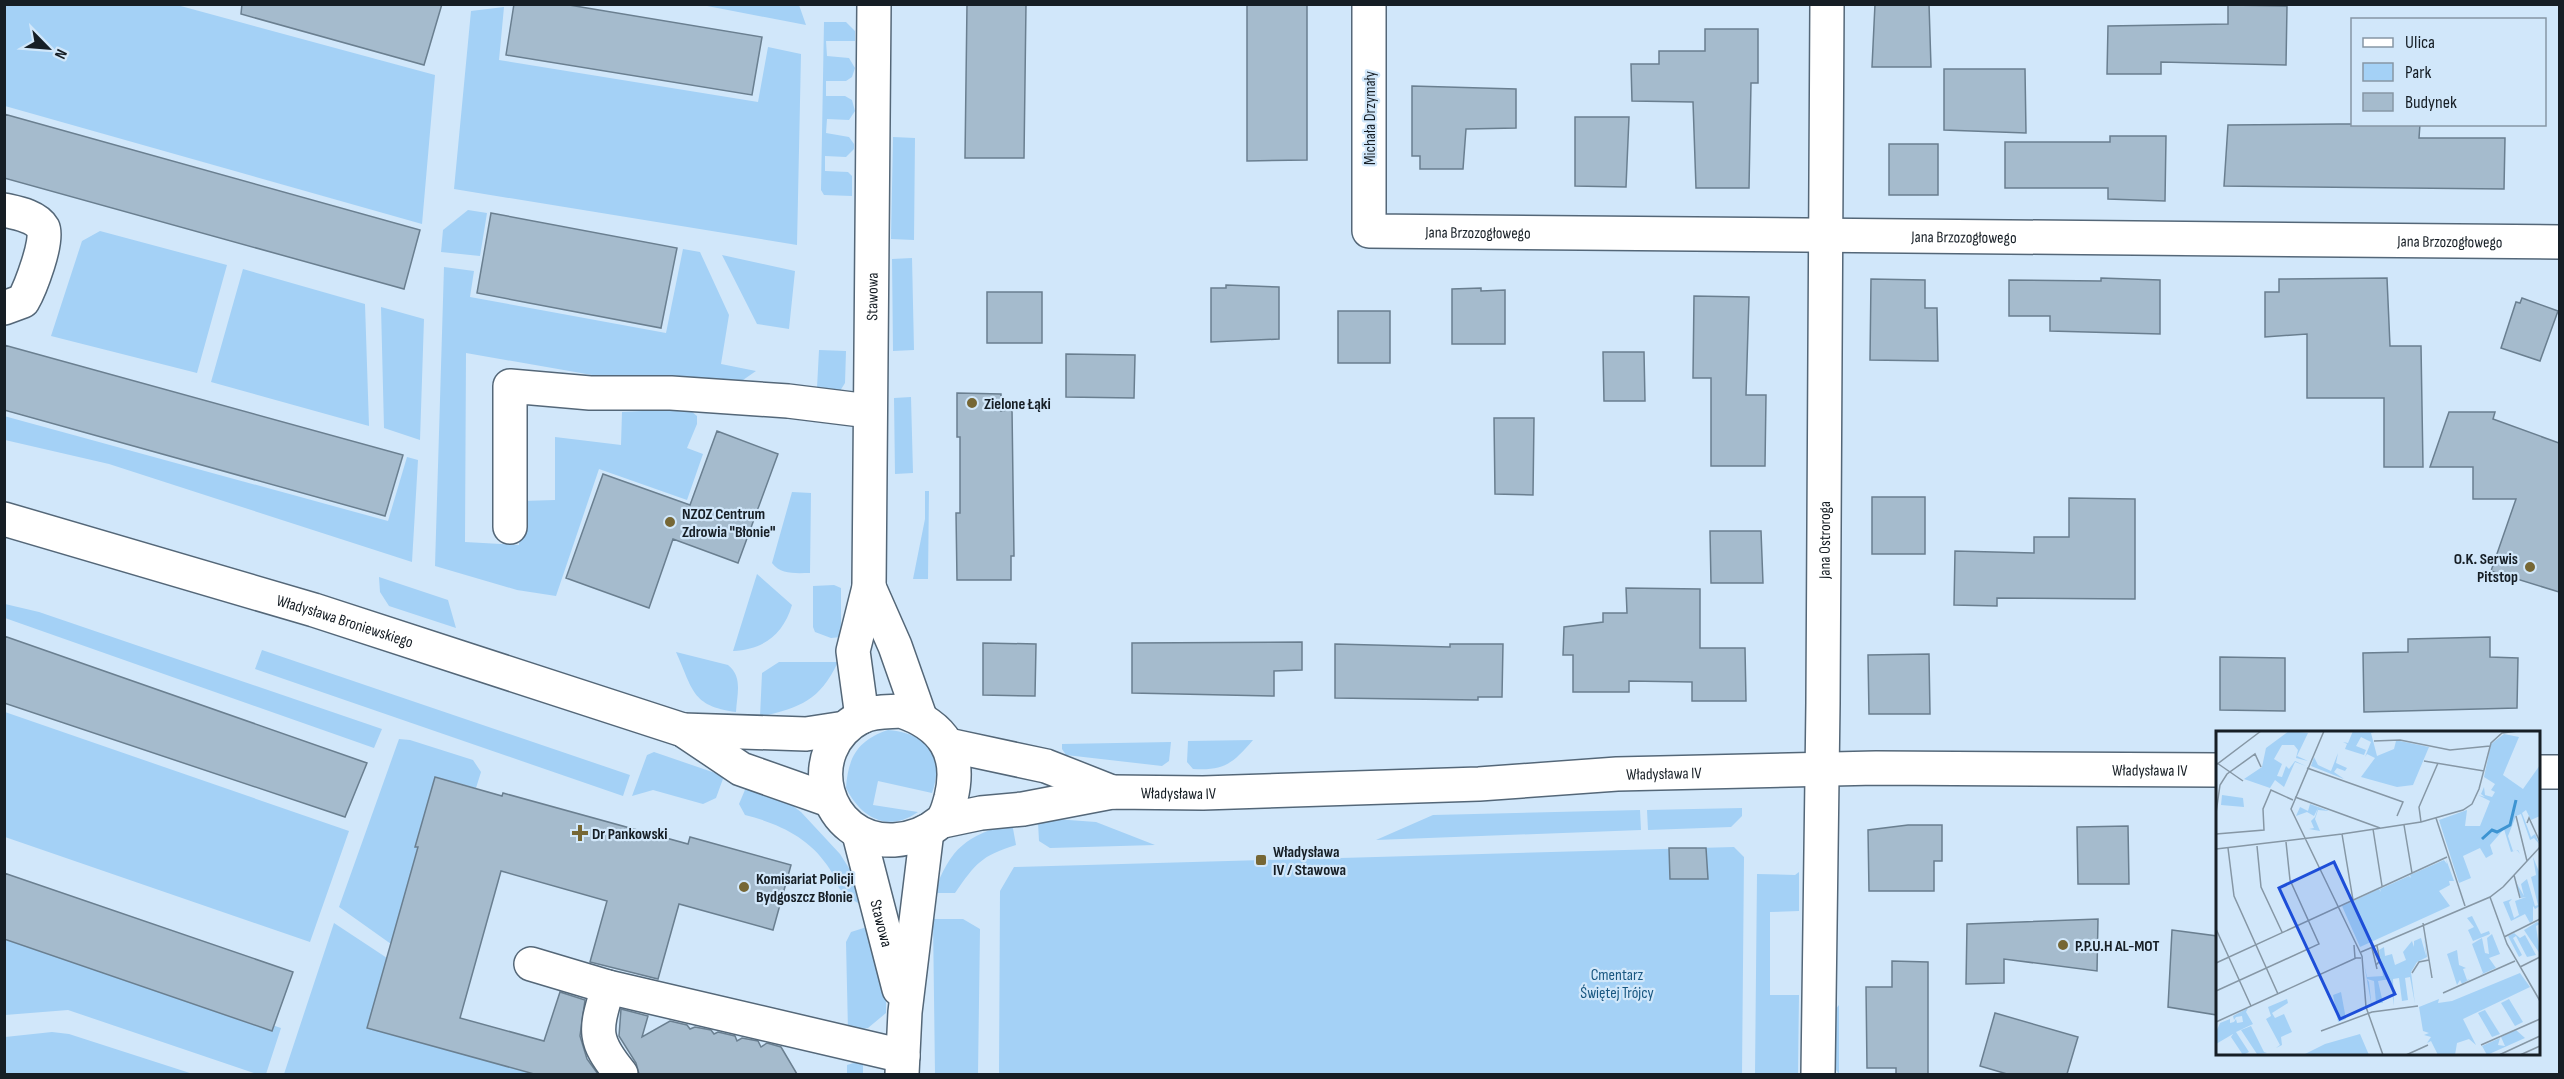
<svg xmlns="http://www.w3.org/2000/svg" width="2564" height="1079" viewBox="0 0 2564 1079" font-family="'Sofia Sans Condensed',sans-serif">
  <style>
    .green { fill: #a4d1f6 }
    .building { fill: #a5bbcd; stroke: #6a7f90; stroke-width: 1.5 }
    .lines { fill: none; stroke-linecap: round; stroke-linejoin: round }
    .minor-casing { stroke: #546778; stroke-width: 36 }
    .minor { stroke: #fff; stroke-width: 33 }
    .poi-dot { fill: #766735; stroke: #d1e7fa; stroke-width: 2 }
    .labels { text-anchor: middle; stroke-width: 4.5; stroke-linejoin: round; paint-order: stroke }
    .street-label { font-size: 16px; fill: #161e25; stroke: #d1e7fa }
    .poi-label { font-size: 16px; font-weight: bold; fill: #161e25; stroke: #d1e7fa; text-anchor: start }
    .park-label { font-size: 16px; fill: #195781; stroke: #d1e7fa }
    .inset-river { fill: none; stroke: #3d94d2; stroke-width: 3 }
    .inset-road { fill: none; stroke: #8697a5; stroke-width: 1.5 }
    .view { fill: #1d4ed8; fill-opacity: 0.15; stroke: #1d4ed8; stroke-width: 3 }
    .inset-edge { fill: none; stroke: #161e25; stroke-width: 3 }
  </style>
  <rect width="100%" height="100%" fill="#d1e7fa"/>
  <path class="green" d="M 4,5 L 177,5 L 435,75 L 422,224 L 5,106 Z
    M 702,5 L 799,5 L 806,25 Z
    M 504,7 L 499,60 L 758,102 L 768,47 L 801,54 L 797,245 L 454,189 L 471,11 Z
    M 824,22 L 846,22 L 855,31 L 855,41 L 826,41 L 827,56 L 849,58 L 855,68 L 852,77 L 846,81 L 826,81 L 826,96 L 845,96 L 852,100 L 855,111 L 849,120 L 827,119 L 826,133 L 849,137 L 854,144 L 854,149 L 846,157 L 825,156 L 825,171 L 848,172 L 852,176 L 852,196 L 824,195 L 821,190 Z
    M 893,137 L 915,138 L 914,240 L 891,239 Z
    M 468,210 L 487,213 L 480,256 L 441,252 L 443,230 Z
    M 100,231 L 227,265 L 197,373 L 51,336 L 82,241 Z
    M 683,249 L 700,252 L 729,315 L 721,364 L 756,371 L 743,380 L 598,376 L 466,353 L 465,542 L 519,545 L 522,501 L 555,500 L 555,437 L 621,445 L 622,412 L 682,409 L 691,411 L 697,416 L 697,424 L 687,448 L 703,454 L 687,500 L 599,469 L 556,596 L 517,590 L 435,566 L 444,267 L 474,271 L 470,297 L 666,333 Z
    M 722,255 L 795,271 L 789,329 L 757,324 Z
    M 912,258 L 914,350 L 893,351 L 892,259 Z
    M 243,269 L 365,304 L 369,426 L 211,382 Z
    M 381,307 L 424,319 L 420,440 L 384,428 Z
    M 819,350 L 846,351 L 845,383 L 840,391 L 822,391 L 817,388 Z
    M 911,397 L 913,473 L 895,474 L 894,398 Z
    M 4,416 L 388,521 L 407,457 L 418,460 L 412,562 L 109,464 L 5,440 Z
    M 925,491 L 929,491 L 928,579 L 913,579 L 925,519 Z
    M 792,492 L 811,493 L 810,573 C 796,573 781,575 772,563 Z
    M 757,574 L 792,605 C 783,635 764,649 733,651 Z
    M 379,577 L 448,600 L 456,628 L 389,606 L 380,592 Z
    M 834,585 L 841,588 L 841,637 L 831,638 L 815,632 L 813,627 L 813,586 Z
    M 5,604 L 39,612 L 382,729 L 374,748 L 5,618 Z
    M 262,650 L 630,775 L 623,796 L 255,669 Z
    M 676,652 L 728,665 C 743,677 737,694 736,712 C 691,706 693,689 676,652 Z
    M 779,662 L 838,662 C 819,702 800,707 760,717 L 762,673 Z
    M 5,712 L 349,831 L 310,942 L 5,837 Z
    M 888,730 C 927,733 945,756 932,793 L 878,781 L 873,805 L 918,812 C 888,833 861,818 846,788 C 848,757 858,740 888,730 Z
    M 399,739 L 410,740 L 473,760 L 481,772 L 476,788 L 435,777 L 416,846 L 421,848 L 391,944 L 339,907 Z
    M 1253,740 C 1233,763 1225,771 1193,769 L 1187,762 L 1188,741 Z
    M 1171,742 L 1169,761 L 1162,766 L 1066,755 L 1062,749 L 1062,744 Z
    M 654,752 L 724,776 L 716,798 L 703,804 L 653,790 L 632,796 L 647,755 Z
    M 747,785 L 789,803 L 801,812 L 840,854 L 854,876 L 864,902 L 858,903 C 831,887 842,886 827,865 C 808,837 777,823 745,815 L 739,804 Z
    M 1742,808 L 1742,816 L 1731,827 L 1648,830 L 1647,810 Z
    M 1640,810 L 1641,830 L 1376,840 L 1433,815 Z
    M 1055,819 L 1096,822 L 1155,845 L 1050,848 L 1039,841 L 1038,822 Z
    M 1012,823 L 1016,845 C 981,856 976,863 955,893 L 934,893 C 951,847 966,836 1012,823 Z
    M 1734,847 L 1744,857 L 1742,1074 L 999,1074 L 1000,891 L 1014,867 Z
    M 1799,872 L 1799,911 L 1770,912 L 1770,995 L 1799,995 L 1798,1074 L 1755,1074 L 1757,874 L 1795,875 Z
    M 933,919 L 963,919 L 980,929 L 978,1074 L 935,1074 Z
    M 334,923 L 387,958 L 368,1028 L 534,1074 L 284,1074 Z
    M 870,926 L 886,994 L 886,1013 L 868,1028 L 848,1031 L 846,942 L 851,932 Z
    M 4,935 L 281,1028 L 266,1074 L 257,1074 L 68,1010 L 5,1015 Z
    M 1839,1005 L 1839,1074 L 1834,1067 L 1834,1011 Z
    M 52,1032 L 69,1034 L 193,1074 L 5,1074 L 5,1037 Z
    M 863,1060 L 863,1074 L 847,1074 L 847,1065 Z"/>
  <path class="building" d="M 242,4 L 442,4 L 424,65 L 241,14 Z
    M 514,4 L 563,4 L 762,37 L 752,95 L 506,55 Z
    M 967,4 L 1026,4 L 1024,158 L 965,158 Z
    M 1247,4 L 1307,4 L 1307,160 L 1247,161 Z
    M 1875,4 L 1929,4 L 1931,67 L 1872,67 Z
    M 2228,5 L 2287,6 L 2286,65 L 2161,62 L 2161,74 L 2107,74 L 2108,26 L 2228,24 Z
    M 1705,29 L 1758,29 L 1758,83 L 1751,83 L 1749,188 L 1696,188 L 1693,102 L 1632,101 L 1631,64 L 1659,64 L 1659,51 L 1705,51 Z
    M 1944,69 L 2025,69 L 2026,133 L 1944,130 Z
    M 1412,86 L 1516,89 L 1516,128 L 1466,129 L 1463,169 L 1420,169 L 1420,156 L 1412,156 Z
    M 4,114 L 420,230 L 404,289 L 4,178 Z
    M 1575,117 L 1629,117 L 1626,187 L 1575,186 Z
    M 2338,124 L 2420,124 L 2419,138 L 2505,138 L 2504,189 L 2224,186 L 2228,125 Z
    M 2110,136 L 2166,136 L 2165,201 L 2108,199 L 2108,188 L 2005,188 L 2005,142 L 2110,142 Z
    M 1889,144 L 1938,144 L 1938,195 L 1889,195 Z
    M 491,213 L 677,248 L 661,328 L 477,293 Z
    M 2101,278 L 2160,280 L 2160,334 L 2050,331 L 2050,316 L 2009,316 L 2009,280 L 2101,281 Z
    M 2387,278 L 2390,346 L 2421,346 L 2423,467 L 2384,467 L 2384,398 L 2307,398 L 2307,334 L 2265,337 L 2265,292 L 2279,292 L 2279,279 Z
    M 1871,279 L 1925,280 L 1925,308 L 1937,308 L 1938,361 L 1870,360 Z
    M 1226,285 L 1279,287 L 1279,339 L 1211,342 L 1211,288 L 1226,288 Z
    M 1481,288 L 1481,291 L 1505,290 L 1505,344 L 1452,344 L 1452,289 Z
    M 987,292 L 1042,292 L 1042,343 L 987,343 Z
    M 1694,296 L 1749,297 L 1746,395 L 1766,395 L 1765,466 L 1711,466 L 1711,378 L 1693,378 Z
    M 2522,298 L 2558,311 L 2540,361 L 2501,348 L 2516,302 L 2520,303 Z
    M 1338,311 L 1390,311 L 1390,363 L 1338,363 Z
    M 4,345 L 403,455 L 385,516 L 4,410 Z
    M 1603,352 L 1644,352 L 1645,401 L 1604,401 Z
    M 1066,354 L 1135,355 L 1134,398 L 1066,397 Z
    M 957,393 L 1001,394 L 1001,411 L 1012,409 L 1014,556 L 1011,556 L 1011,580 L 957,580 L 956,513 L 960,513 L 960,437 L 957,437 Z
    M 2449,412 L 2495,412 L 2493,419 L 2559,443 L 2559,592 L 2491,571 L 2516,499 L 2473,499 L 2473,467 L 2430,467 Z
    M 1494,418 L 1534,418 L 1533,495 L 1495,494 Z
    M 717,431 L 778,454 L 738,563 L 673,539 L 649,608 L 566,578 L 603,474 L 690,505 Z
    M 1872,497 L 1925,497 L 1925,554 L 1872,554 Z
    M 2069,498 L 2135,499 L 2135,599 L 1997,598 L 1997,606 L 1954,605 L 1955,551 L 2034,553 L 2034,537 L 2069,537 Z
    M 1710,531 L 1761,531 L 1763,583 L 1711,583 Z
    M 1626,588 L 1700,589 L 1700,648 L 1745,648 L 1746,701 L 1692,701 L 1692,682 L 1629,681 L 1629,692 L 1573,692 L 1573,655 L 1563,655 L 1564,627 L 1603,622 L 1603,613 L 1627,613 Z
    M 4,636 L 367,763 L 345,817 L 4,703 Z
    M 2490,637 L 2490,657 L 2518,658 L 2517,708 L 2364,712 L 2363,653 L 2408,652 L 2408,639 Z
    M 1302,642 L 1302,670 L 1274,671 L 1274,696 L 1132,693 L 1132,643 Z
    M 983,643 L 1036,644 L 1035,696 L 983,695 Z
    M 1335,644 L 1450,647 L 1450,644 L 1503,644 L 1502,697 L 1478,697 L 1478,700 L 1335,698 Z
    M 1929,654 L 1930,714 L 1869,714 L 1868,655 Z
    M 2220,657 L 2285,658 L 2285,711 L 2220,710 Z
    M 435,777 L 502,796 L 503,793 L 688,844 L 690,837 L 791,865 L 773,930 L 679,904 L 658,979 L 590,962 L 607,901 L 501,871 L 460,1018 L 544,1041 L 560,992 L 585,1000 L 580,1036 L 587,1059 L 598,1074 L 534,1074 L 367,1028 L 418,847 L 415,847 Z
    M 1908,825 L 1942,825 L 1942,861 L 1934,861 L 1934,891 L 1869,891 L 1868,830 Z
    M 2128,826 L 2129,884 L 2078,884 L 2077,827 Z
    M 1669,848 L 1706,848 L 1708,879 L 1670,879 Z
    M 4,873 L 293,972 L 272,1031 L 4,939 Z
    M 2098,919 L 2097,971 L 2004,959 L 2004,983 L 1966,984 L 1967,924 Z
    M 2172,930 L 2217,936 L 2217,1015 L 2168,1007 Z
    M 1892,961 L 1928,962 L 1928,1074 L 1896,1074 L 1896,1068 L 1867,1068 L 1866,987 L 1892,987 Z
    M 621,1009 L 648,1016 L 642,1037 L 670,1021 L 687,1025 L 690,1029 L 695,1027 L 711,1030 L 714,1034 L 718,1032 L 735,1036 L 737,1041 L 742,1038 L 758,1041 L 761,1047 L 767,1043 L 781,1047 L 797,1074 L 639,1074 L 636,1063 L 619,1036 Z
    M 1995,1013 L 2078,1037 L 2067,1074 L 2007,1074 L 1980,1066 Z"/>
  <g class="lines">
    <g class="minor-casing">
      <g id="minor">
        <path id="s1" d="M 1369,4 L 1369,231 L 2560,242"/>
        <path d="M 4,210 C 17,213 36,216 43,228 C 49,240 30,289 23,301 L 4,308"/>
        <path id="s2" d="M 4,519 L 314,610 L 683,730 L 741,769 L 829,800"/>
        <path d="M 510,527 L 510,386 L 590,393 L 671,393 L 788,401 L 869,411"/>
        <path d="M 869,587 L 895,646 L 920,717"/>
        <path d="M 901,711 C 943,725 962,753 951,798 C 949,805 946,818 940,822 C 927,833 910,839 894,840 C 824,843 799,750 861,717 C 873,711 887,712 901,711 Z"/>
        <path id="s3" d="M 862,717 L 853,651 L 869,587 L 874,4"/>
        <path d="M 683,730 L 806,734 L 845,728"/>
        <path d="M 948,745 L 1046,766 L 1112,792"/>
        <path d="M 2538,772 L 2560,772"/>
        <path id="s4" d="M 943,821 L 981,813 L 1023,809 L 1112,792 L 1203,793 L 1479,784 L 1617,774 L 1876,768 L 2218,770"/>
        <path id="s5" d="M 859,834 L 899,989"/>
        <path d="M 531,964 L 608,987 L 903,1056"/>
        <path d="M 608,987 C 596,1029 591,1038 621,1074"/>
        <path d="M 902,1074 L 905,1012 L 927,831"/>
        <path id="s6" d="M 1818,1074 L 1823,703 L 1827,4"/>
      </g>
    </g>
    <use href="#minor" class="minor"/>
  </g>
  <g class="poi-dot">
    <circle cx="972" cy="403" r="6"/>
    <circle cx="670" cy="522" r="6"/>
    <circle cx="2530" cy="567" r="6"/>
    <path d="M577 824h6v6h6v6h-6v6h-6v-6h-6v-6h6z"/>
    <rect x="1255" y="854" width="12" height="12" rx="3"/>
    <circle cx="744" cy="887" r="6"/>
    <circle cx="2063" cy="945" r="6"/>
  </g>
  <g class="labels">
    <g class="street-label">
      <text transform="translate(1369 118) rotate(-90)" y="6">Michała Drzymały</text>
      <text dy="6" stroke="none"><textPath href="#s1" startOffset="336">Jana Brzozogłowego</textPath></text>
      <text dy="6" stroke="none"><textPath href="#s1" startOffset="822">Jana Brzozogłowego</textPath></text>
      <text dy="6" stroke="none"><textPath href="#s1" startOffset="1308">Jana Brzozogłowego</textPath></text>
      <text dy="6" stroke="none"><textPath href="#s3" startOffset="423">Stawowa</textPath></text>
      <text dy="6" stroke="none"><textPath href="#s6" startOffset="534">Jana Ostroroga</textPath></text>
      <text dy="6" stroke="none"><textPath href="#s2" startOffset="356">Władysława Broniewskiego</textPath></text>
      <text dy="6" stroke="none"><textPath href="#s4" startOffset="1210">Władysława IV</textPath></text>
      <text dy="6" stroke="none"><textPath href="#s4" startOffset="724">Władysława IV</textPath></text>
      <text dy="6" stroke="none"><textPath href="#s4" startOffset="238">Władysława IV</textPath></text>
      <text dy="6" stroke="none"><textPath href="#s5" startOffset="92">Stawowa</textPath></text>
    </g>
    <g class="poi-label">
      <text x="984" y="409">Zielone Łąki</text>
      <text x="682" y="519">NZOZ Centrum<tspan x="682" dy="18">Zdrowia "Błonie"</tspan></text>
      <text x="2518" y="564" text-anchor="end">O.K. Serwis<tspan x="2518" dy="18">Pitstop</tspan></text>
      <text x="592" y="839">Dr Pankowski</text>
      <text x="1273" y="857">Władysława<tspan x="1273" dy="18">IV / Stawowa</tspan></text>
      <text x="756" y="884">Komisariat Policji<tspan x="756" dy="18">Bydgoszcz Błonie</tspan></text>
      <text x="2075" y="951">P.P.U.H AL-MOT</text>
    </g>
    <g class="park-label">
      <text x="1617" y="980">Cmentarz<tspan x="1617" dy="18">Świętej Trójcy</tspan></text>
    </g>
  </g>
  <g transform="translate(2216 731)">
    <rect width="324" height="324" fill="#d1e7fa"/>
    <path d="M 73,0 L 92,2 L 81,25 L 92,30 L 80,27 L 82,19 L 78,14 L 66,14 L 58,28 L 66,33 L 61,45 L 66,46 L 70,35 L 73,38 L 79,30 L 90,35 L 79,31 L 68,56 L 59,49 L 54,57 L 28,48 L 46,36 L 50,17 ZM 137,0 L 162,0 L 155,2 L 161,25 L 178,18 L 180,10 L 184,10 L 213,16 L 197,54 L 181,56 L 145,46 L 159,27 L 151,23 L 149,26 L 155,11 L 145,6 L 140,15 L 150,19 L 148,24 L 129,18 L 131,13 L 127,11 L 132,12 ZM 288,3 L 303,6 L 287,44 L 307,58 L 324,34 L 324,85 L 315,89 L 310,79 L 306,82 L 315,106 L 319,103 L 324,114 L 318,107 L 314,109 L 305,83 L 300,85 L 292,105 L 297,120 L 302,119 L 304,123 L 301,119 L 295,121 L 288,98 L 274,114 L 277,123 L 270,127 L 264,117 L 247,125 L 255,147 L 243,152 L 223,89 L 251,79 L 249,95 L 264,95 L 274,70 L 262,64 L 269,66 L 265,63 L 268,56 L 269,64 L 276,66 L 279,61 L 275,59 L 279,53 L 268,46 L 275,13 ZM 122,22 L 120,32 L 131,37 L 129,40 L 121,37 L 118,41 L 128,48 L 95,35 L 98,26 L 102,34 L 115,40 ZM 6,64 L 27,67 L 28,76 L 5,74 ZM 94,73 L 113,80 L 102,79 L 99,88 L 104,100 L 93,98 L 98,97 L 95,90 L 99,86 L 102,77 L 98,85 L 91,81 L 80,85 L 84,76 L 92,80 ZM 317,126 L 324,143 L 324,175 L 319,178 L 317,175 L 317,190 L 314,192 L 309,183 L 295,190 L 287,171 L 296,168 L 293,171 L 298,187 L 303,184 L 299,170 L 310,166 L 305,167 L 300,151 L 308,165 L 305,153 L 311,148 L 319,175 L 322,174 L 315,146 L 320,144 ZM 230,128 L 238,150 L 233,150 L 234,154 L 223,160 L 234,175 L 144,216 L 126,175 L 163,158 L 165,161 L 164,158 L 193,145 L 195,147 L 194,144 L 228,129 L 231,133 ZM 256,185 L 265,203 L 273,200 L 274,203 L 257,210 L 252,199 L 258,196 L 251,187 ZM 321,191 L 324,193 L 320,195 L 324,223 L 308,199 ZM 298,202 L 304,207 L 309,204 L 320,224 L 311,226 L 300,205 L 297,207 L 306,224 L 303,226 L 292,205 ZM 208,203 L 211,226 L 201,231 L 195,241 L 199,273 L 194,246 L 189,247 L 192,269 L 186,270 L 183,247 L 177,248 L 178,275 L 174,248 L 162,250 L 167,272 L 160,272 L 158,250 L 151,248 L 153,251 L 156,277 L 148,233 L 151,246 L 167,245 L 163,219 L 168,216 L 169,225 L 176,223 L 179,234 L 190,229 L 187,221 L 196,210 L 198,216 L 198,210 L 205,207 L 210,225 ZM 276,203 L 284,223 L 273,227 L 280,237 L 264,244 L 267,242 L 256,213 L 266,207 L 269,222 L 273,223 L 271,207 ZM 241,219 L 243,234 L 250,237 L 247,238 L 251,249 L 254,248 L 246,253 L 244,249 L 241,254 L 231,223 ZM 304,242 L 314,256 L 247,288 L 260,314 L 253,308 L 241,312 L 239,324 L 222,324 L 215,310 L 211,312 L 215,306 L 208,304 L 213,302 L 207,300 L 203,276 L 223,268 L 222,272 L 236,270 ZM 125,261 L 130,288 L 122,291 L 117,264 ZM 71,268 L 72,272 L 56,282 L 59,287 L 68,283 L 76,301 L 65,306 L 66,314 L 60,317 L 64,314 L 50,288 L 55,285 L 52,276 ZM 293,268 L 307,291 L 299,295 L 285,272 ZM 32,277 L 30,281 L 37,293 L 20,301 L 33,321 L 27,324 L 15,306 L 17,303 L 0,313 L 0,294 L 1,299 L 4,292 L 14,288 L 14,292 L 18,291 L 20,288 L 21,292 L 27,291 L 26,285 L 20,286 L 18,289 L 17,285 ZM 269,279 L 284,303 L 276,306 L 262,282 ZM 35,295 L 48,321 L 51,322 L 41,323 L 25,299 ZM 300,299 L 309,307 L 271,324 L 266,315 L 284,307 L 282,314 L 289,315 L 285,306 ZM 144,303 L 153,324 L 87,324 L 109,313 Z" fill="#a4d1f6"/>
    <path class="inset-river" d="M 266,108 L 276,99 L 281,101 L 294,94 L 300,69"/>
    <path class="inset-road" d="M 108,0 L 75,78 L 146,225M 158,10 L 184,9 L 234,19 L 274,15M 208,30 L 268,40M 1,32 L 27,50M 0,34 L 45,0M 91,37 L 187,71 L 181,85M 79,66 L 164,97M 0,82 L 4,54 L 11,43 L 39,23 L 45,36M 300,85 L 311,130M 220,87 L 249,175M 205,91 L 203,76 L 222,32M 311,92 L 313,87 L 324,111M 188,94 L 196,142M 157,98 L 166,155M 0,103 L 48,99 L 47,78 L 55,59 L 77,69M 126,103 L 137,169M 41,115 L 45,156 L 66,201M 12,117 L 18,165 L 62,263M 0,118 L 126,103 L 205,91 L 247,79 L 256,73 L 263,58 L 275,12 L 286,2 L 302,0M 298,144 L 304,167M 287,156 L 324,116M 274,166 L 291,213 L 324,270M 207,192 L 216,247M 0,198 L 35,275M 288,206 L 324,188M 138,214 L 139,227 L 145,227M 156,217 L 161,238M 145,221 L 274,166 L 287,156M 146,225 L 150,276 L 167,324M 0,232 L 231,126M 160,234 L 164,230 L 161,215M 304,236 L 324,226M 196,242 L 203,231 L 213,229M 0,260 L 103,213 L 74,149 L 70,111M 227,262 L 299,230M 0,291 L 140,227M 105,300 L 156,281 L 202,275M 265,314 L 324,288M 190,324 L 212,314M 283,324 L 324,305M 304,324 L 324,315"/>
    <path class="view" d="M 118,131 L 179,263 L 124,288 L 63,157 Z"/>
    <rect width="324" height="324" class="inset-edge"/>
  </g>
  <rect width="2564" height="1079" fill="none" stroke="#161e25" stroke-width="12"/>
  <rect x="2351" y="18" width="195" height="108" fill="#d1e7fa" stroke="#8697a5" stroke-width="1.5"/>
  <rect x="2363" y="38" width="30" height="9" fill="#ffffff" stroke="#8697a5" stroke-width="1.5"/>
  <text x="2405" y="48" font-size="18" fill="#161e25">Ulica</text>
  <rect x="2363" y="63" width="30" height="18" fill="#a4d1f6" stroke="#8697a5" stroke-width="1.5"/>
  <text x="2405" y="78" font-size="18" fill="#161e25">Park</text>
  <rect x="2363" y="93" width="30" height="18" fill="#a5bbcd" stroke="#8697a5" stroke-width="1.5"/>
  <text x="2405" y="108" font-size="18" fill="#161e25">Budynek</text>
  <g transform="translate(48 48) rotate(115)" stroke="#d1e7fa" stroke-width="4.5" paint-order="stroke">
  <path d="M0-4.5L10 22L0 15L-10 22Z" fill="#161e25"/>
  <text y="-9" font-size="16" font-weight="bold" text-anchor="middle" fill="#161e25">N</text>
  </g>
</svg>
